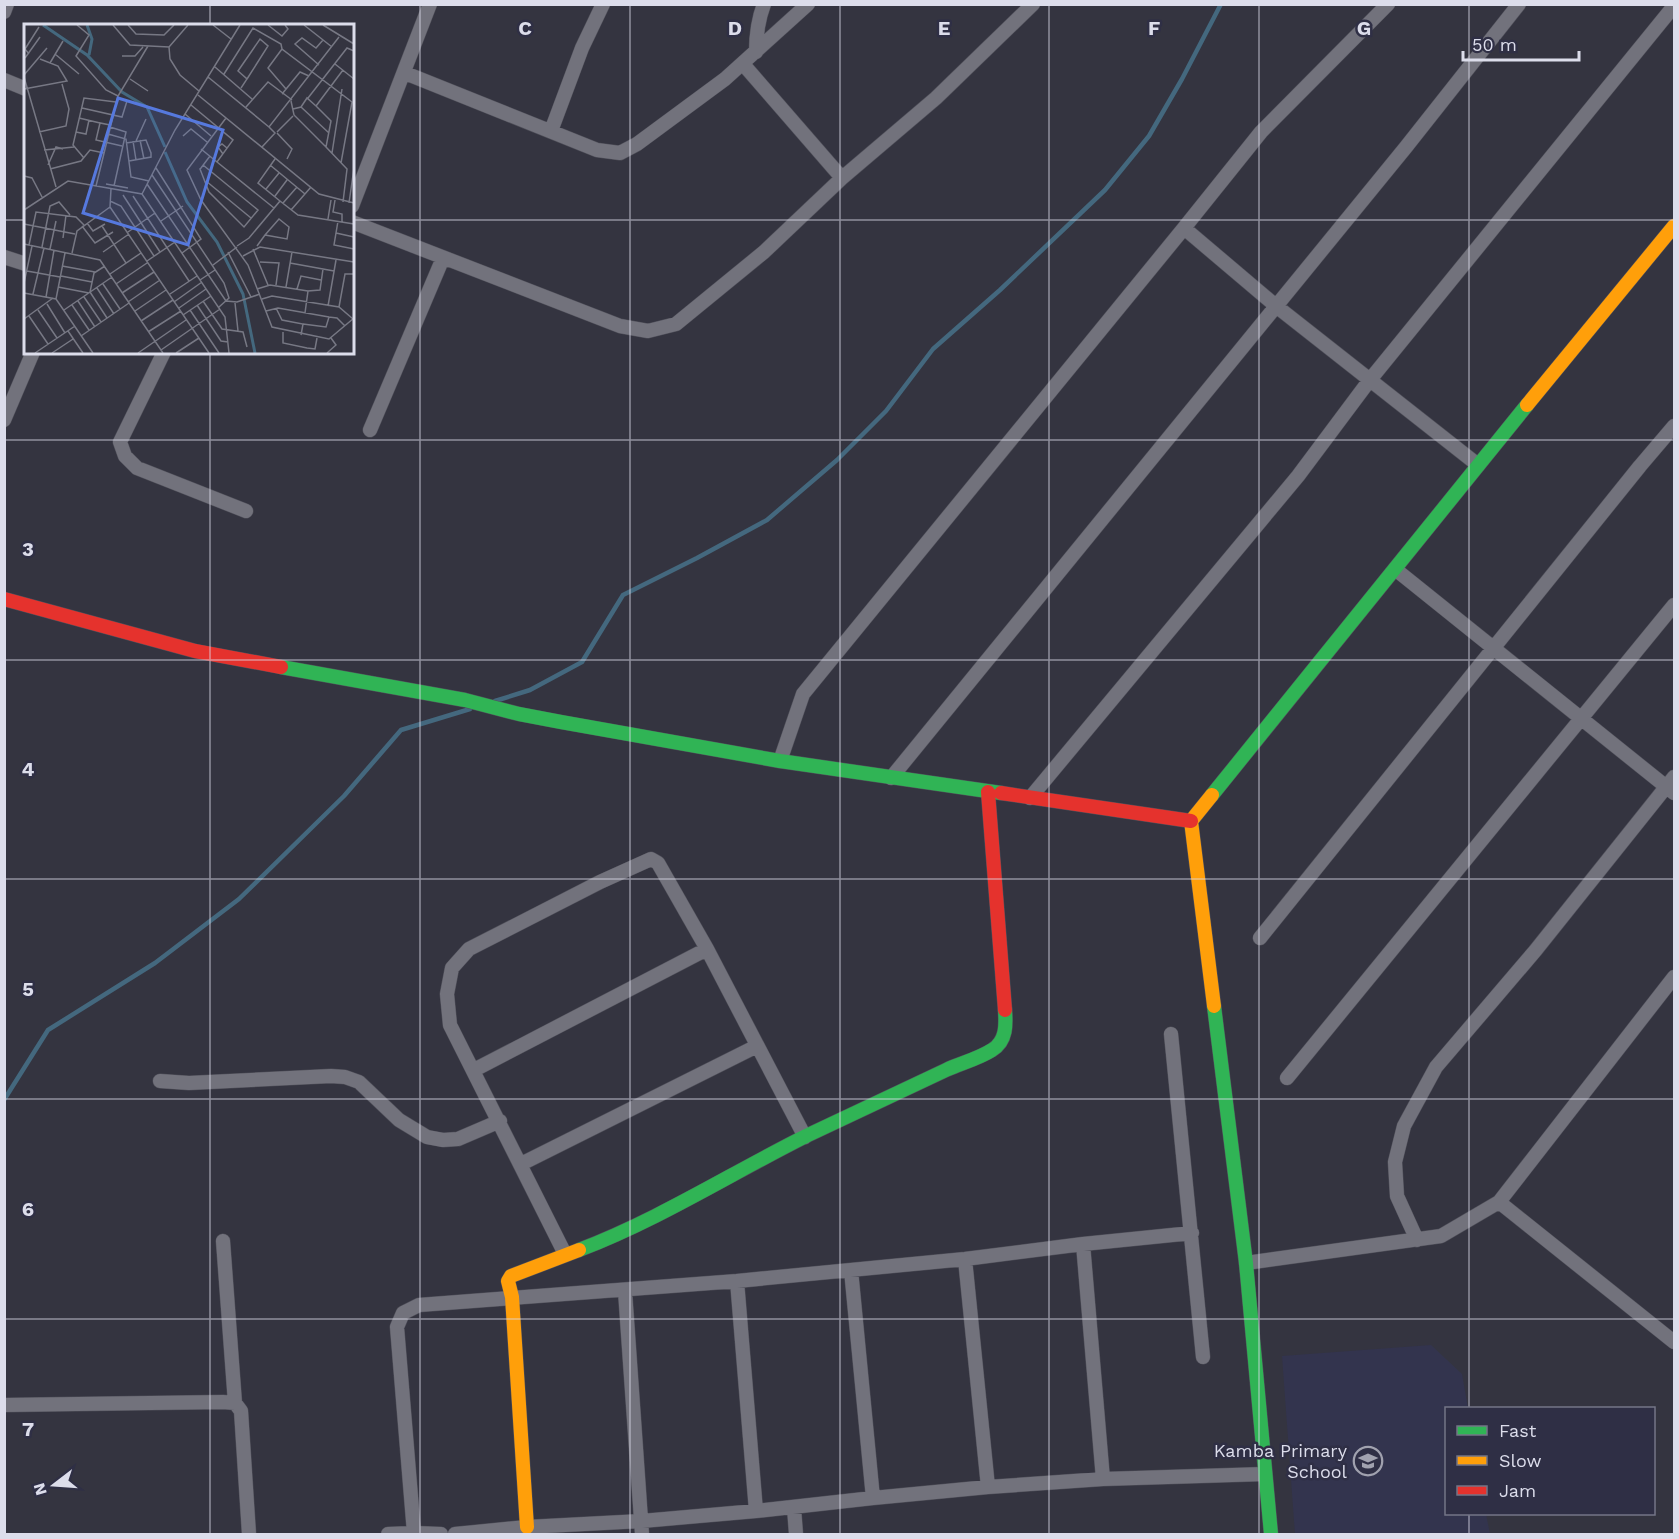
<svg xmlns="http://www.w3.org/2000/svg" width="1679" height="1539" viewBox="0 0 1679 1539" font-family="'Work Sans',sans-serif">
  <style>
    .built { fill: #33344e }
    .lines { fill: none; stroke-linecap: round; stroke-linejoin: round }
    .stream { stroke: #44687e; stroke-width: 4.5 }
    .street-casing { stroke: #50505a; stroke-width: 15 }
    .fast-casing { stroke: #50505a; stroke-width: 15 }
    .slow-casing { stroke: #50505a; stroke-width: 15 }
    .jam-casing { stroke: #50505a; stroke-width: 15 }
    .street { stroke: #72727c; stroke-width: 14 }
    .fast { stroke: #30b455; stroke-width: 14 }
    .slow { stroke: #ff9f0a; stroke-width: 14 }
    .jam { stroke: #e5322d; stroke-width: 14 }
    .grid { fill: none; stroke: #dcddeb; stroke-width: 1.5; stroke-opacity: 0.55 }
    .labels { text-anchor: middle; stroke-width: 5; stroke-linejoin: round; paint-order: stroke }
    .poi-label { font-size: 18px; fill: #dcddeb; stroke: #2f2f45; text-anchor: end }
    .inset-river { fill: none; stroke: #44687e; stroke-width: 3 }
    .inset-road { fill: none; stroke: #777884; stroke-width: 1.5 }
    .view { fill: #5679de; fill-opacity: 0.15; stroke: #5679de; stroke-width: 3 }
    .inset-edge { fill: none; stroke: #dcddeb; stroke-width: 3 }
    .grid-label { font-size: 20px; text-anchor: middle; font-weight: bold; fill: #dcddeb; stroke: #2f2f45; stroke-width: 5; stroke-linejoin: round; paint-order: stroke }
  </style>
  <rect width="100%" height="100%" fill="#343440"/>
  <path class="built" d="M 1431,1345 L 1462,1374 L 1468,1408 L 1446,1408 L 1446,1514 L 1486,1514 L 1490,1534 L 1295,1534 L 1282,1356 Z"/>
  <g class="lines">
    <path class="stream" d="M 495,701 L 530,690 L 582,662 L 623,595 L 697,558 L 767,520 L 837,460 L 886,411 L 933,349 L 1000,290 L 1105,190 L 1149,136 L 1182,79 L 1221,4
      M 4,1100 L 48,1030 L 155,963 L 239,899 L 344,796 L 401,730 L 470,709"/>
    <g class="street-casing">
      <path id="street" d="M 4,12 L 7,4
        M 756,52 C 756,36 758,20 764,4
        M 743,64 L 842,178
        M 405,73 L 597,150 L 620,153 L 637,144 L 725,79 L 808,4
        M 4,80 L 26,89
        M 551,131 L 582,48 L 603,4
        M 352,206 L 430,4
        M 352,222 L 620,326 L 648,331 L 676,324 L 764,252 L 842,178 L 936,98 L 1033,4
        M 1184,228 L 1276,306 L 1478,465
        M 4,257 L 26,264
        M 164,352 L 120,442 L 125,456 L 137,468 L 246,511
        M 4,420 L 33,352
        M 370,430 L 443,258
        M 1395,569 L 1674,793
        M 780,761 L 803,694 L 1184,228 L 1261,132 L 1388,4
        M 891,778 L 1406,147 L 1519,4
        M 1030,798 L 1298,476 L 1369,381 L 1674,6
        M 1260,938 L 1640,466 L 1674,426
        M 1171,1034 L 1203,1357
        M 474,1070 L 707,949
        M 1287,1078 L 1674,605
        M 160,1081 L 189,1083 L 331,1076 L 345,1077 L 359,1082 L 399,1120 L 427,1137 L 443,1140 L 458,1139 L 500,1121
        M 521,1164 L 757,1046
        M 1499,1202 L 1674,1342
        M 1417,1240 L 1397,1196 L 1395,1162 L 1404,1126 L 1436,1067 L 1535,951 L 1674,777
        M 223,1241 L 235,1403
        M 1083,1244 L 1103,1479
        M 565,1254 L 450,1025 L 447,994 L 452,968 L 469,949 L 600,882 L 651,859 L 658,863 L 707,949 L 805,1137
        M 965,1259 L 988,1487
        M 1246,1263 L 1441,1236 L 1499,1202 L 1674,977
        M 851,1270 L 873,1498
        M 737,1281 L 756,1511
        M 625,1291 L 642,1534
        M 4,1405 L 223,1402 L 235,1403 L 241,1411 L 249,1534
        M 794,1508 L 796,1534
        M 414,1533 L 397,1327 L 403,1313 L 419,1305 L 737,1281 L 965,1259 L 1083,1244 L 1192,1233
        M 388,1534 L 414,1533 L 441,1534
        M 455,1534 L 527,1527 L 642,1521 L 756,1511 L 873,1498 L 988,1487 L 1103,1479 L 1265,1474"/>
    </g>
    <g class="fast-casing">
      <path id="fast" d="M 281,667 L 465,700 L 519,714 L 561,722 L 780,761 L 1001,793
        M 1212,795 L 1527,405
        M 1214,1006 L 1246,1263 L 1271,1534
        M 579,1250 C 658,1220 730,1174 806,1136 C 853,1114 900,1092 946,1070 C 961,1063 978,1059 992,1050 C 1007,1041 1006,1024 1005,1010"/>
    </g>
    <g class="slow-casing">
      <path id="slow" d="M 1527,405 L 1674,226
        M 1212,795 L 1191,821 L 1214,1006
        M 527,1527 L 512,1297 L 508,1281 L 511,1276 L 579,1250"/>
    </g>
    <g class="jam-casing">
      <path id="jam" d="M 4,599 L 195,651 L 281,667
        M 988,792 L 1005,1010
        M 1001,793 L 1191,821"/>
    </g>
    <use href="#street" class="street"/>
    <use href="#fast" class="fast"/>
    <use href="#slow" class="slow"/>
    <use href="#jam" class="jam"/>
  </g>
  <path class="grid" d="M 210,4 L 210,26M 420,4 L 420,1534M 630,4 L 630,1534M 840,4 L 840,1534M 1049,4 L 1049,1534M 1259,4 L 1259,1534M 1469,4 L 1469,1408M 4,220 L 26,220M 352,220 L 1674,220M 210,352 L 210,1534M 4,440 L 1674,440M 4,660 L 1674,660M 4,879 L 1674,879M 4,1099 L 1674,1099M 4,1319 L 1674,1319M 1469,1514 L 1469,1534"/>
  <defs>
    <g id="school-ring" transform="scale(1.5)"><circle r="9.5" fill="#2f2f45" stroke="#a1a2af" stroke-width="1.5"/><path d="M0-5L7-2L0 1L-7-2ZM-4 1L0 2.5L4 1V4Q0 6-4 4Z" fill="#a1a2af"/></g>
  </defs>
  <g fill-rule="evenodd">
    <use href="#school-ring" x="1368" y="1461"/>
  </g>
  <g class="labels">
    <g class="poi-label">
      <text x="1347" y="1457">Kamba Primary<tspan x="1347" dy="21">School</tspan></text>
    </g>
  </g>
  <g transform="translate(24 24)">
    <rect width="330" height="330" fill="#343440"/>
    <path class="inset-river" d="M 19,1 L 63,31 L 98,68 L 123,83 L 141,123M 63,1 L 68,15 L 65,31M 141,128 L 163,178 L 193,218 L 219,270 L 231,329"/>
    <path class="inset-road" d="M 53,1 L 65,11 L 52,32 L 82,66 L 94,72M 89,1 L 106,21 L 145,23 L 164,1M 104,1 L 112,10 L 140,11 L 150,1M 189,1 L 207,15M 244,1 L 258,12 L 264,5 L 261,1M 280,1 L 308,23M 299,1 L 330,20M 145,23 L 146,35 L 156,51 L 175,67M 258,25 L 244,44 L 262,65M 5,30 L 1,25 L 15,3M 31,30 L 55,50M 98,32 L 111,32 L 119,23M 1,34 L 16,13M 26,39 L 39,17M 311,40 L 330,55M 295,41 L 271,20 L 278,14 L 292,24 L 299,16M 191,43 L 228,75M 200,50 L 229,4 L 257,20 L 258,25 L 328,78 L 317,139M 0,51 L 23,24M 0,53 L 32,163M 184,53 L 245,103 L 315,13M 106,55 L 124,67M 217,64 L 223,55 L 214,47 L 236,15 L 244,22 L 223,55M 0,65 L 43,57 L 34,42 L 16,35M 258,70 L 276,48 L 285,52M 174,71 L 295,170 L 330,179M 284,74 L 323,24 L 330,27M 267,77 L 270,91 L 302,123M 167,81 L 209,116 L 193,138 L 177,125M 222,83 L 244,58 L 268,76M 277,83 L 305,109M 58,84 L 98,93 L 103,77M 269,85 L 277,83 L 283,74 L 292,82M 161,90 L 187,112M 55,94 L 76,99M 202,94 L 163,146 L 177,176 L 224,241 L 248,303 L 305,315 L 330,294M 86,101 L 76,99 L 72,116 L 98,122M 86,103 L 102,108 L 90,162M 15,108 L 42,102 L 45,85 L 38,60M 52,108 L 62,110 L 65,96M 253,108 L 269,92M 253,109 L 268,125 L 263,135M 84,110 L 102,115 L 107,153 L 125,157M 159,112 L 167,105 L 183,118M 116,116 L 120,135M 109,117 L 112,136M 112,117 L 122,95M 102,119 L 122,116 L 127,129 L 127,133 L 105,137M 238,123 L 251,109 L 245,103M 20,126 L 50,123M 308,129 L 318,65M 199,130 L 194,123 L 198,120 L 203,124M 60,134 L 49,121 L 60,74 L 92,78M 193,138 L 250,184M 24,141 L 32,123 L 39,125M 179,141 L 234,186 L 220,203 L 185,168 L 176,145 L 177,144 L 186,132M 246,141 L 281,170M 132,144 L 177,215 L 158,229M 26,145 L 57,137 L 66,126 L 80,129M 128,151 L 200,259 L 205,274 L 195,283M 0,152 L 8,154 L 18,173M 182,157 L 227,194M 82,160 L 104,164M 123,160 L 202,277 L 213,278 L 236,270M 72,162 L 94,72 L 124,22M 87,165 L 86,183 L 185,329M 242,165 L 255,149M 118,170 L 151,106 L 216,1M 99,171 L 136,228M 109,172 L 165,257M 251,172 L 263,156M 311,176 L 309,188 L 318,190 L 318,198M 86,177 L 97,182 L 130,232M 256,177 L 274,191 L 330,200M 319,178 L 323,145 L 302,123 L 307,97 L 292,82 L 319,46M 259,179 L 273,163M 325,179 L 330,144M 0,186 L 44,157 L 118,170 L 201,293 L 205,329M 267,186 L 287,163M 304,195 L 307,176M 137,197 L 159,182M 314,197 L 310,221 L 330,225M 63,199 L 69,207 L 81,200M 0,200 L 51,210M 58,202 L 71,219 L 89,208M 78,202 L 102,239M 104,208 L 131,189M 312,209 L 330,213M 39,214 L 42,191M 0,220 L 76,236 L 139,329M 5,221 L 12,188 L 52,193 L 60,201M 213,222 L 225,214 L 256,177 L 234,159 L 251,135M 233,222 L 241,211 L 255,195 L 265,203 L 263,215 L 241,211M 18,223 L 26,182 L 35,178 L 46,191M 26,225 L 32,197M 229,225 L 244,261M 79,228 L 105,210M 204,228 L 227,273M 48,229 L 53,207 L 86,183M 219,232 L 236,223 L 330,238M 123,237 L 151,218M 236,238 L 255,239 L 252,261M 266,239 L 310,247M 189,241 L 213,223M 38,242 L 71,248M 81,242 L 70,249 L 66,268 L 83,294M 3,247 L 36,253M 86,250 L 117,229M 37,252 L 68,258M 176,256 L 191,246M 0,259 L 8,222M 79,260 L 96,285M 92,260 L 123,239M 330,261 L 330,280M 34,263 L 65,269M 262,263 L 268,228M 73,264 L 90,290M 233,265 L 246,261 L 284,267M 273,265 L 277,252 L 297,256M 0,269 L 32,275 L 69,329M 98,269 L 130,248M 9,270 L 20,224M 146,270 L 173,252M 22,273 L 30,226M 60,273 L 77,298M 32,275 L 41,229M 238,275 L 248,272 L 315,283 L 329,295M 54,277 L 71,303M 179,277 L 198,305 L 219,308 L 223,323M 104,278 L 136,256M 150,278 L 178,258M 211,279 L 214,307M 23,280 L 41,309M 48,281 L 65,306M 173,281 L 197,317 L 204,318M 304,282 L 312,236M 315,283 L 321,250 L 330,250M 155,284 L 182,265M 252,284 L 258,296 L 279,300 L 277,311M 14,286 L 33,314M 40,286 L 88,253M 166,286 L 195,329M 111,287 L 142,266M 242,287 L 254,284 L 305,293M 281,289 L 284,267 L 296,266 L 299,245M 159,291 L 187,272M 5,292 L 24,320M 0,295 L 29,274M 117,297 L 149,276M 279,300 L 302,303 L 305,293 L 313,294 L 321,302M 44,307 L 59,329M 124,308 L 157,287M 259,308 L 259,319 L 283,324 L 291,325 L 293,314M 57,312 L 105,279M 137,326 L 196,285M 11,329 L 51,302M 28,329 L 49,315M 114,329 L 162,296M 152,329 L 175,314M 303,329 L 312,321 L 307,314"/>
    <path class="view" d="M 94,74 L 199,106 L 164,221 L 59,189 Z"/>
    <rect width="330" height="330" class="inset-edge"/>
  </g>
  <g class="grid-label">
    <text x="525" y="35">C</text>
    <text x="735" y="35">D</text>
    <text x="944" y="35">E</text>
    <text x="1154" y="35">F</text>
    <text x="1364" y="35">G</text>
    <text x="28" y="556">3</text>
    <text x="28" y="776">4</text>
    <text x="28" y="996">5</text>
    <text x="28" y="1216">6</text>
    <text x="28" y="1436">7</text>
  </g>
  <rect width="1679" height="1539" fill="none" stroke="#dcddeb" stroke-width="12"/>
  <rect x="1445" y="1407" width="210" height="108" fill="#2f2f45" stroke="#747587" stroke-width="1.5"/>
  <rect x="1457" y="1426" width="30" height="9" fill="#30b455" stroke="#747587" stroke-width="1.5"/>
  <text x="1499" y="1437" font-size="18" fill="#dcddeb">Fast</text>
  <rect x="1457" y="1456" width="30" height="9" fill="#ff9f0a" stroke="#747587" stroke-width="1.5"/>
  <text x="1499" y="1467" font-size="18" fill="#dcddeb">Slow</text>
  <rect x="1457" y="1486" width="30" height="9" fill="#e5322d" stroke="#747587" stroke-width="1.5"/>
  <text x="1499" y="1497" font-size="18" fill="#dcddeb">Jam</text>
  <g transform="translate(54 1485) rotate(253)" stroke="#2f2f45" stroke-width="4.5" paint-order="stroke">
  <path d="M0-4.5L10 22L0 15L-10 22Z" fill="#dcddeb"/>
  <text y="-9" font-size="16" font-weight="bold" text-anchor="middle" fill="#dcddeb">N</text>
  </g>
  <path d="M1463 51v9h116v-9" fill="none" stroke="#dcddeb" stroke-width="3"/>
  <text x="1472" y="51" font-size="18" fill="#dcddeb" stroke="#2f2f45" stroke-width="4.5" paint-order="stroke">50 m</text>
</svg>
